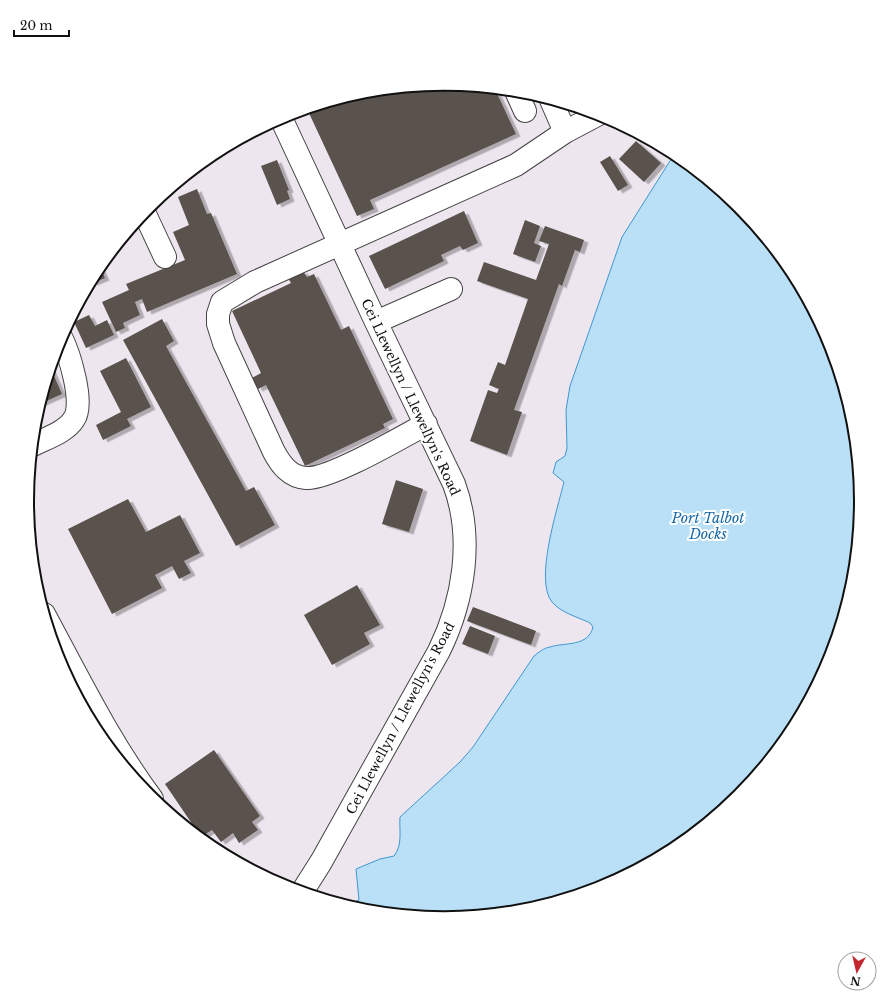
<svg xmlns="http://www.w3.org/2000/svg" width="889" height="1003" viewBox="0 0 889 1003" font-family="'Libre Baskerville',serif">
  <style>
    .industrial { fill: #eee6ef }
    .water { fill: #b9e0f7; stroke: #3f96cf }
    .building { fill: #5a524d; filter: url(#shadow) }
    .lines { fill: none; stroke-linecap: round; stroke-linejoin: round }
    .minor-casing { stroke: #444; stroke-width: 24 }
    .minor { stroke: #fff; stroke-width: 22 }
    .labels { text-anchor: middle; stroke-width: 4; stroke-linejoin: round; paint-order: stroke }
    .street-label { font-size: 13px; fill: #111; stroke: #fff }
    .water-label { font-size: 14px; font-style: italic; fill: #1768a6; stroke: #fff }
    .rim { fill: none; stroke: #111; stroke-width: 2 }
  </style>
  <defs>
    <filter id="shadow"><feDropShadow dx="4.5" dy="2.5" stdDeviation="0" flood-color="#0004"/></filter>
  </defs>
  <rect width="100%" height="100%" fill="#fffdf5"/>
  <path class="industrial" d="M 445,84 L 526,92 L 604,116 L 675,153 L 622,237 L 570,386 L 566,432 L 567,448 L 565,456 L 556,462 L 564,481 L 546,556 L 548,593 L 565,611 L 590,623 L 593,627 L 591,634 L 586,640 L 560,645 L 534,656 L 473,747 L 460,762 L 419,801 L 400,824 L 401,836 L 398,851 L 394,856 L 390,858 L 380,859 L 359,900 L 354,902 L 356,909 L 285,887 L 212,849 L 149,797 L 59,661 L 35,583 L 27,501 L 35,420 L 59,342 L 97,269 L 149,206 L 213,154 L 285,116 L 363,92 Z"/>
  <path class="water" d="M 675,153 L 740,206 L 792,270 L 830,342 L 854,420 L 862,502 L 854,583 L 830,661 L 792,734 L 740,797 L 676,849 L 604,887 L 526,911 L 444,919 L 356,909 L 354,902 L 359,900 L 356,869 L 380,859 L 394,856 C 403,844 399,831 400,817 L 460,762 L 473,747 L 534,656 C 539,652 544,648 550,647 C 566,642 588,647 593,627 L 590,623 C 578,617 561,613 552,602 C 534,580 558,507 564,482 L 553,473 L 556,462 L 565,456 L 567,448 L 566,410 L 570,386 L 622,237 Z"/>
  <path class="building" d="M 445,84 L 495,89 L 516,134 L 370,200 L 374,209 L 357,216 L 308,111 L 322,104 L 363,92 Z
    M 636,141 L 661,163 L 644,182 L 619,159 Z
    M 610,156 L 628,185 L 618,191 L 600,162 Z
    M 277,160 L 289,190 L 287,191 L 290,199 L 277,205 L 261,166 Z
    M 197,189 L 207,214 L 211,213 L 237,274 L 147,312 L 142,299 L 135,302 L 140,315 L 123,323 L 125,328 L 116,332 L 102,302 L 129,290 L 126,284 L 185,260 L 173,232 L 189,225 L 178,197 Z
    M 464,211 L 478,243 L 463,250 L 460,246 L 441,255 L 444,261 L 385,289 L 369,256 Z
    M 525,220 L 540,226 L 534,243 L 541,246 L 535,262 L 513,254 Z
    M 545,226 L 584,240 L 580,252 L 575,250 L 562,286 L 559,284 L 514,410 L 522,412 L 507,455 L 470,441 L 488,390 L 497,393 L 499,389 L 489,385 L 498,362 L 505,365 L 528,299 L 477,281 L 484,262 L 536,280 L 549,244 L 539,241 Z
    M 100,267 L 105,278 L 93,283 L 92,280 Z
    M 303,271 L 307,277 L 314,274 L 341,330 L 349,326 L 393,419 L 383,424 L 385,428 L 305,466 L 266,385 L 258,389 L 252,378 L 261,373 L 232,311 L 291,283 L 288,278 Z
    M 89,315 L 95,326 L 107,320 L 114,335 L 86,348 L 74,322 Z
    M 162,319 L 174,341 L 166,346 L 246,491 L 254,487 L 275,525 L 236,546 L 123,340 Z
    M 126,358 L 151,407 L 127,419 L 131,426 L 103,440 L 96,425 L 121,412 L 100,371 Z
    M 51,369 L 62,394 L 40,404 L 46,383 Z
    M 396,480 L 423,489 L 409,532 L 382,524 Z
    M 128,499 L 146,532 L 180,515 L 200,553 L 184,561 L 191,573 L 179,579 L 172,566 L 155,575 L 162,588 L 112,614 L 68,529 Z
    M 357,585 L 380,625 L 364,633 L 370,644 L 332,665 L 304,615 Z
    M 473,607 L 536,631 L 531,645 L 467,621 Z
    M 470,626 L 495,636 L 488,654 L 462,644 Z
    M 214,750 L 260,816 L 252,822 L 258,830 L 239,843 L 233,833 L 221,842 L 212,830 L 201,837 L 165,784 Z"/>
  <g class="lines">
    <g class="minor-casing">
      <path id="minor" d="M 516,91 L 525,111
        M 551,100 L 565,132
        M 281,118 L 376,322 L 454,484 C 474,538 464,600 439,651 L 321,862 L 302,892
        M 144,212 L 165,257
        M 376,322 L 451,289
        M 426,424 C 402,437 329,480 306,478 C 290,477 281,465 274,452 L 224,343 L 218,324 L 218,314 L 222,302 L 255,282 L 516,165 L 565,132 L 599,114
        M 33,445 C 47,438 66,432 74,419 C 85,403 69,353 61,337
        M 44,614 C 78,677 109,741 152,799"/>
    </g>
    <use href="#minor" class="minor"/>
  </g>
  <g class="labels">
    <g class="street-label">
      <text transform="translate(411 397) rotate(65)" y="5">Cei Llewellyn / Llewellyn's Road</text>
      <text transform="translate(400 718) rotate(-62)" y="5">Cei Llewellyn / Llewellyn's Road</text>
    </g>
    <g class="water-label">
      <text x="708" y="523">Port Talbot<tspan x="708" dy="16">Docks</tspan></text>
    </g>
  </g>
  <path d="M0 0H889V1003H0ZM34 501a410 410 0 1 1 820 0a410 410 0 1 1-820 0Z" fill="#fff" fill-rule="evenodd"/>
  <path class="rim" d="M34 501a410 410 0 1 1 820 0a410 410 0 1 1-820 0Z"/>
  <g transform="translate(857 971) rotate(188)"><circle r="19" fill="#ffffff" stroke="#a0a0a0"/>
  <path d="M0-3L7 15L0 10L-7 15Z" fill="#c4262e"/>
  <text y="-6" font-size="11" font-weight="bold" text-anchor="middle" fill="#111111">N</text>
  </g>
  <path d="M14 30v6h55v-6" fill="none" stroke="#111111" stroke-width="2"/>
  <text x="20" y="30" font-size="12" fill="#111111" stroke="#ffffff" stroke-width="3" paint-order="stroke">20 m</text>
</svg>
